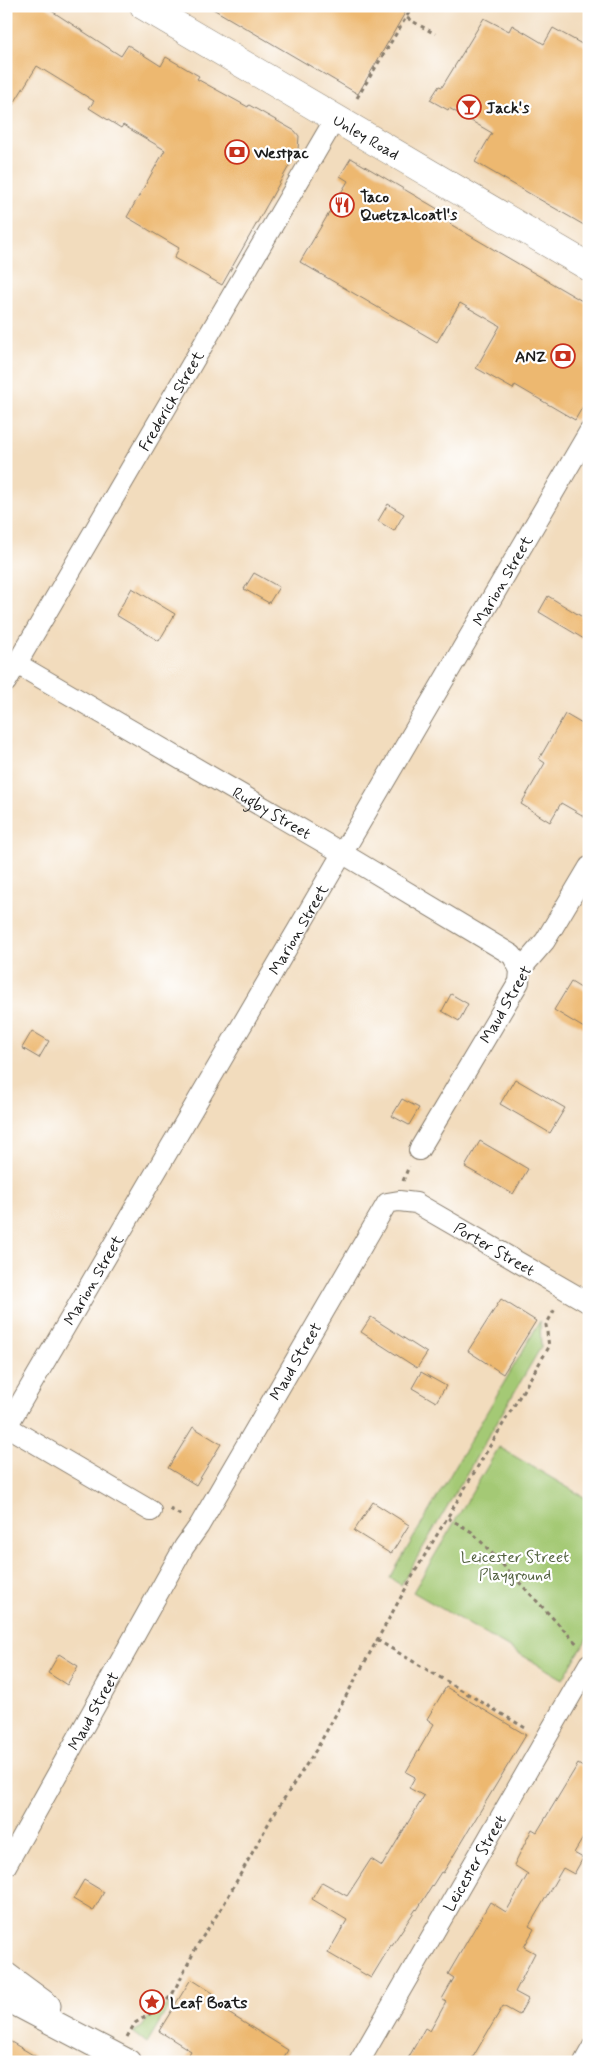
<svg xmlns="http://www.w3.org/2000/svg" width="595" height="2068" viewBox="0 0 595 2068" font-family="Mynerve,sans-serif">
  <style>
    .green { fill: #a4c974; stroke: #607248 }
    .building { fill: #edb870 }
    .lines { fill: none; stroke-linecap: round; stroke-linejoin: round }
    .service-casing { stroke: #877c6c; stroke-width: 12 }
    .minor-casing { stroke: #877c6c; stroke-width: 22 }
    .tertiary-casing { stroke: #877c6c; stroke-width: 27 }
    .secondary-casing { stroke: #877c6c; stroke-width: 29 }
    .path { stroke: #877c6c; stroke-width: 3; stroke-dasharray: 4 4; stroke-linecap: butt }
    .service { stroke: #fff; stroke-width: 10 }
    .minor { stroke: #fff; stroke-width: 20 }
    .tertiary { stroke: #fff; stroke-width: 25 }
    .secondary { stroke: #fff; stroke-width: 28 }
    .labels { text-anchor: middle; stroke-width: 4.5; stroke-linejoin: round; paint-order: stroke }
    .poi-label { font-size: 16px; font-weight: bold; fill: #1c1c1c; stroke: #fff; text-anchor: start }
    .street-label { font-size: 16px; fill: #1c1c1c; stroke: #fff }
    .park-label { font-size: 16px; fill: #52613f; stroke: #fff }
  </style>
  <rect width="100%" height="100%" fill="#fff"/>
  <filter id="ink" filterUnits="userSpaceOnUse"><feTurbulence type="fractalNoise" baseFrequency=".02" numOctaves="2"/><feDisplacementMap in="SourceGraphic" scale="10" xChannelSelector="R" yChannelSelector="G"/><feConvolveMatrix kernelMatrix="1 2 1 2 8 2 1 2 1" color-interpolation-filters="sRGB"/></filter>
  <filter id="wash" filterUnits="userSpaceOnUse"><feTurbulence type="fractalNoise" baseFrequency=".0096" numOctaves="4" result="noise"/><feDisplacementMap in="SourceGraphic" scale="20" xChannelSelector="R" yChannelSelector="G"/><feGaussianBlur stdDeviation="1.12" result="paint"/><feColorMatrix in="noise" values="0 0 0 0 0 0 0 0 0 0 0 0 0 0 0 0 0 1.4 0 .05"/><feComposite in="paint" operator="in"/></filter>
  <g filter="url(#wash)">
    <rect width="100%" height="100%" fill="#f2dcbd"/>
    <path class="green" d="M 540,1321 L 541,1347 L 401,1585 L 390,1578 Z
      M 499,1447 L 589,1500 L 589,1635 L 563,1679 L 413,1592 Z
      M 172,2001 L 147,2043 L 133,2032 L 142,2027 L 148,2018 Z"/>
    <g id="blocks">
      <path class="building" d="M 14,6 L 44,6 L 121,56 L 128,45 L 161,66 L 166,57 L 199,76 L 197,79 L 248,107 L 249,105 L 295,131 L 299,136 L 298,150 L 222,285 L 174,258 L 179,248 L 127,217 L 165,150 L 123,125 L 121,128 L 89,108 L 94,101 L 37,66 L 6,116 L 6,13 L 10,8 Z
        M 208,6 L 409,6 L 358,94 Z
        M 484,18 L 509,31 L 512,25 L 544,44 L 553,28 L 589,48 L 589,228 L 475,162 L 492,133 L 449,108 L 448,110 L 430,100 L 439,86 L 442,87 Z
        M 351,158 L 453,218 L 450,224 L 589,305 L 589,396 L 575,420 L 515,385 L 513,389 L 476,368 L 500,326 L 460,303 L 437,342 L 300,262 L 348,181 L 340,176 Z
        M 388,504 L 404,514 L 394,531 L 378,521 Z
        M 254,573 L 279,587 L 269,603 L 244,589 Z
        M 132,588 L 175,614 L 159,641 L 116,615 Z
        M 548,596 L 589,621 L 589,642 L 539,612 Z
        M 565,714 L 589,728 L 589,819 L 561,803 L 550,822 L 521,804 L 545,763 L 539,759 Z
        M 571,982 L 589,993 L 589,1031 L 554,1010 Z
        M 451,994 L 468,1004 L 459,1021 L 442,1011 Z
        M 32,1031 L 49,1041 L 39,1058 L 22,1048 Z
        M 515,1079 L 565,1108 L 550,1133 L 500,1104 Z
        M 402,1099 L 419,1108 L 409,1125 L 392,1116 Z
        M 480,1141 L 528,1169 L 513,1194 L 465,1167 Z
        M 501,1299 L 536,1321 L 503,1374 L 468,1351 Z
        M 371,1317 L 427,1353 L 417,1368 L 361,1332 Z
        M 421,1372 L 446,1386 L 436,1402 L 412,1388 Z
        M 193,1427 L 221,1444 L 196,1485 L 168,1468 Z
        M 373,1502 L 409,1525 L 391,1554 L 354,1531 Z
        M 59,1654 L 78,1666 L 67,1685 L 48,1673 Z
        M 446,1687 L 526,1735 L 443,1873 L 441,1872 L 417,1910 L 416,1909 L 392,1945 L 391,1945 L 371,1978 L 328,1953 L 347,1920 L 312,1899 L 322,1882 L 347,1896 L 371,1859 L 382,1866 L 424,1796 L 409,1788 L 415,1777 L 406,1772 L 434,1724 L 427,1719 Z
        M 578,1764 L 589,1771 L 589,1828 L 574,1853 L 583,1858 L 574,1874 L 563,1868 L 529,1926 L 534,1929 L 524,1947 L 535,1953 L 515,1992 L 528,1999 L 519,2015 L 503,2006 L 470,2062 L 406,2062 L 425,2028 L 430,2031 L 446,2002 L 442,1999 L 454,1978 L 448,1974 L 490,1902 L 506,1912 L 528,1874 L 514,1865 L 532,1829 L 537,1832 Z
        M 84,1880 L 104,1892 L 93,1911 L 73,1899 Z
        M 191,1979 L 213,1993 L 209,2001 L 288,2050 L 281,2062 L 184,2062 L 191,2051 L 159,2031 Z
        M 6,2039 L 45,2062 L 6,2062 Z"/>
    </g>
  </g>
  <g filter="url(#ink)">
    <use href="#blocks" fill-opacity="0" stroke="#877c6c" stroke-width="1"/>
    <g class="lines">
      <g class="service-casing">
        <path id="service" d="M 580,2059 L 589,2043"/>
      </g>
      <g class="minor-casing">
        <g id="minor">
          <path id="s1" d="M 17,664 L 342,853 L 512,955 L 520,970"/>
          <path id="s2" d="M 6,682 L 335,119"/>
          <path d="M 419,1150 L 519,982 L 520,970 L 545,941 L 589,867"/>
          <path d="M 6,1426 L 151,1511"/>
          <path id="s3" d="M 6,1428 L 589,432"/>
          <path id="s4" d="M 6,1866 L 184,1547 L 199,1526 L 387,1203 L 399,1201 L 416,1203 L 589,1303"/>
          <path id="s5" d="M 359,2062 L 589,1664"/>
        </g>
      </g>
      <g class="tertiary-casing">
        <path id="tertiary" d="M 6,1975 L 48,2006
          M 6,1998 L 128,2062"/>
      </g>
      <g class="secondary-casing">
        <g id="secondary">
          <path id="s6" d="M 144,6 L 589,267"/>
        </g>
      </g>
      <path class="path" d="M 407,18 L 435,34
        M 357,98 L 413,6
        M 403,1181 L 409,1166
        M 170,1509 L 182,1516
        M 448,1518 L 472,1532 L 579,1646
        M 377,1640 L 527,1729
        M 127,2037 L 135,2023 L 161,2007 L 173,1993 L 198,1944 L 224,1904 L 272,1817 L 316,1750 L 416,1570 L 549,1347 L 546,1325 L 556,1307"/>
      <use href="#service" class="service"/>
      <use href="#minor" class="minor"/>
      <use href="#tertiary" class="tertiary"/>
      <use href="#secondary" class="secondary"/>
    </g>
  </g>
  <defs>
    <g id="bar-ring" transform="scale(1.25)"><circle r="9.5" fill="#fff" stroke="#c8321e" stroke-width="1.5"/><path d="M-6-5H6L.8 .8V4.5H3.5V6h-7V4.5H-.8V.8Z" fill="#c8321e"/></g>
    <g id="bank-ring" transform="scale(1.25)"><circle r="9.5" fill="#fff" stroke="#c8321e" stroke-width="1.5"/><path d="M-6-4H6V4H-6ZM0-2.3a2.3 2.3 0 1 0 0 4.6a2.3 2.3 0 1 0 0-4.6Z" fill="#c8321e"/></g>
    <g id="restaurant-ring" transform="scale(1.25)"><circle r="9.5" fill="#fff" stroke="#c8321e" stroke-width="1.5"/><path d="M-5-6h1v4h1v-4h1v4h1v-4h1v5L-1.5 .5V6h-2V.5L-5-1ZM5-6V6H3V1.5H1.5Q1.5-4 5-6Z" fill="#c8321e"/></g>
    <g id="sight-ring" transform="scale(1.25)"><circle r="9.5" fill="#fff" stroke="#c8321e" stroke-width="1.5"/><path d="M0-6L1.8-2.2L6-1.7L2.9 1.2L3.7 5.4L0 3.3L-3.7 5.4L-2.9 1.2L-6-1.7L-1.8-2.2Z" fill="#c8321e"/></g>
  </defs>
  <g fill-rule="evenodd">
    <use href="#bar-ring" x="469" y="107"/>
    <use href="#bank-ring" x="237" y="152"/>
    <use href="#restaurant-ring" x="342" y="205"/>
    <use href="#bank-ring" x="563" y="356"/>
    <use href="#sight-ring" x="152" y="2002"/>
  </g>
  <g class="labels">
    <g class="poi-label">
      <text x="486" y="113">Jack's</text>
      <text x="254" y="158">Westpac</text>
      <text x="360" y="202">Taco<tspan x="360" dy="18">Quetzalcoatl's</tspan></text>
      <text x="546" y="362" text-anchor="end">ANZ</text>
      <text x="170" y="2008">Leaf Boats</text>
    </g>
    <g class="street-label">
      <text dy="6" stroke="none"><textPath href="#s6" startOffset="258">Unley Road</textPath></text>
      <text dy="6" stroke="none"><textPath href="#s2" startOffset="326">Frederick Street</textPath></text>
      <text dy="6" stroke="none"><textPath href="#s3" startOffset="982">Marion Street</textPath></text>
      <text dy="6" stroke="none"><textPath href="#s1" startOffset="295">Rugby Street</textPath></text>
      <text dy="6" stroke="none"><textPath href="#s3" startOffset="578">Marion Street</textPath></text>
      <text transform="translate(505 1004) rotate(-60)" y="6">Maud Street</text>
      <text dy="6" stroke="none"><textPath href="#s4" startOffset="885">Porter Street</textPath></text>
      <text dy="6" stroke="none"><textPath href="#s3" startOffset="172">Marion Street</textPath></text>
      <text dy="6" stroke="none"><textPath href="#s4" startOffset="582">Maud Street</textPath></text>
      <text dy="6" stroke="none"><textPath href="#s4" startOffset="178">Maud Street</textPath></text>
      <text dy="6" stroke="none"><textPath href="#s5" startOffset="230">Leicester Street</textPath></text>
    </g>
    <g class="park-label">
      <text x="515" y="1562">Leicester Street<tspan x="515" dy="18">Playground</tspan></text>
    </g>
  </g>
  <rect width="595" height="2068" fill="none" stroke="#fff" stroke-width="25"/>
</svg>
